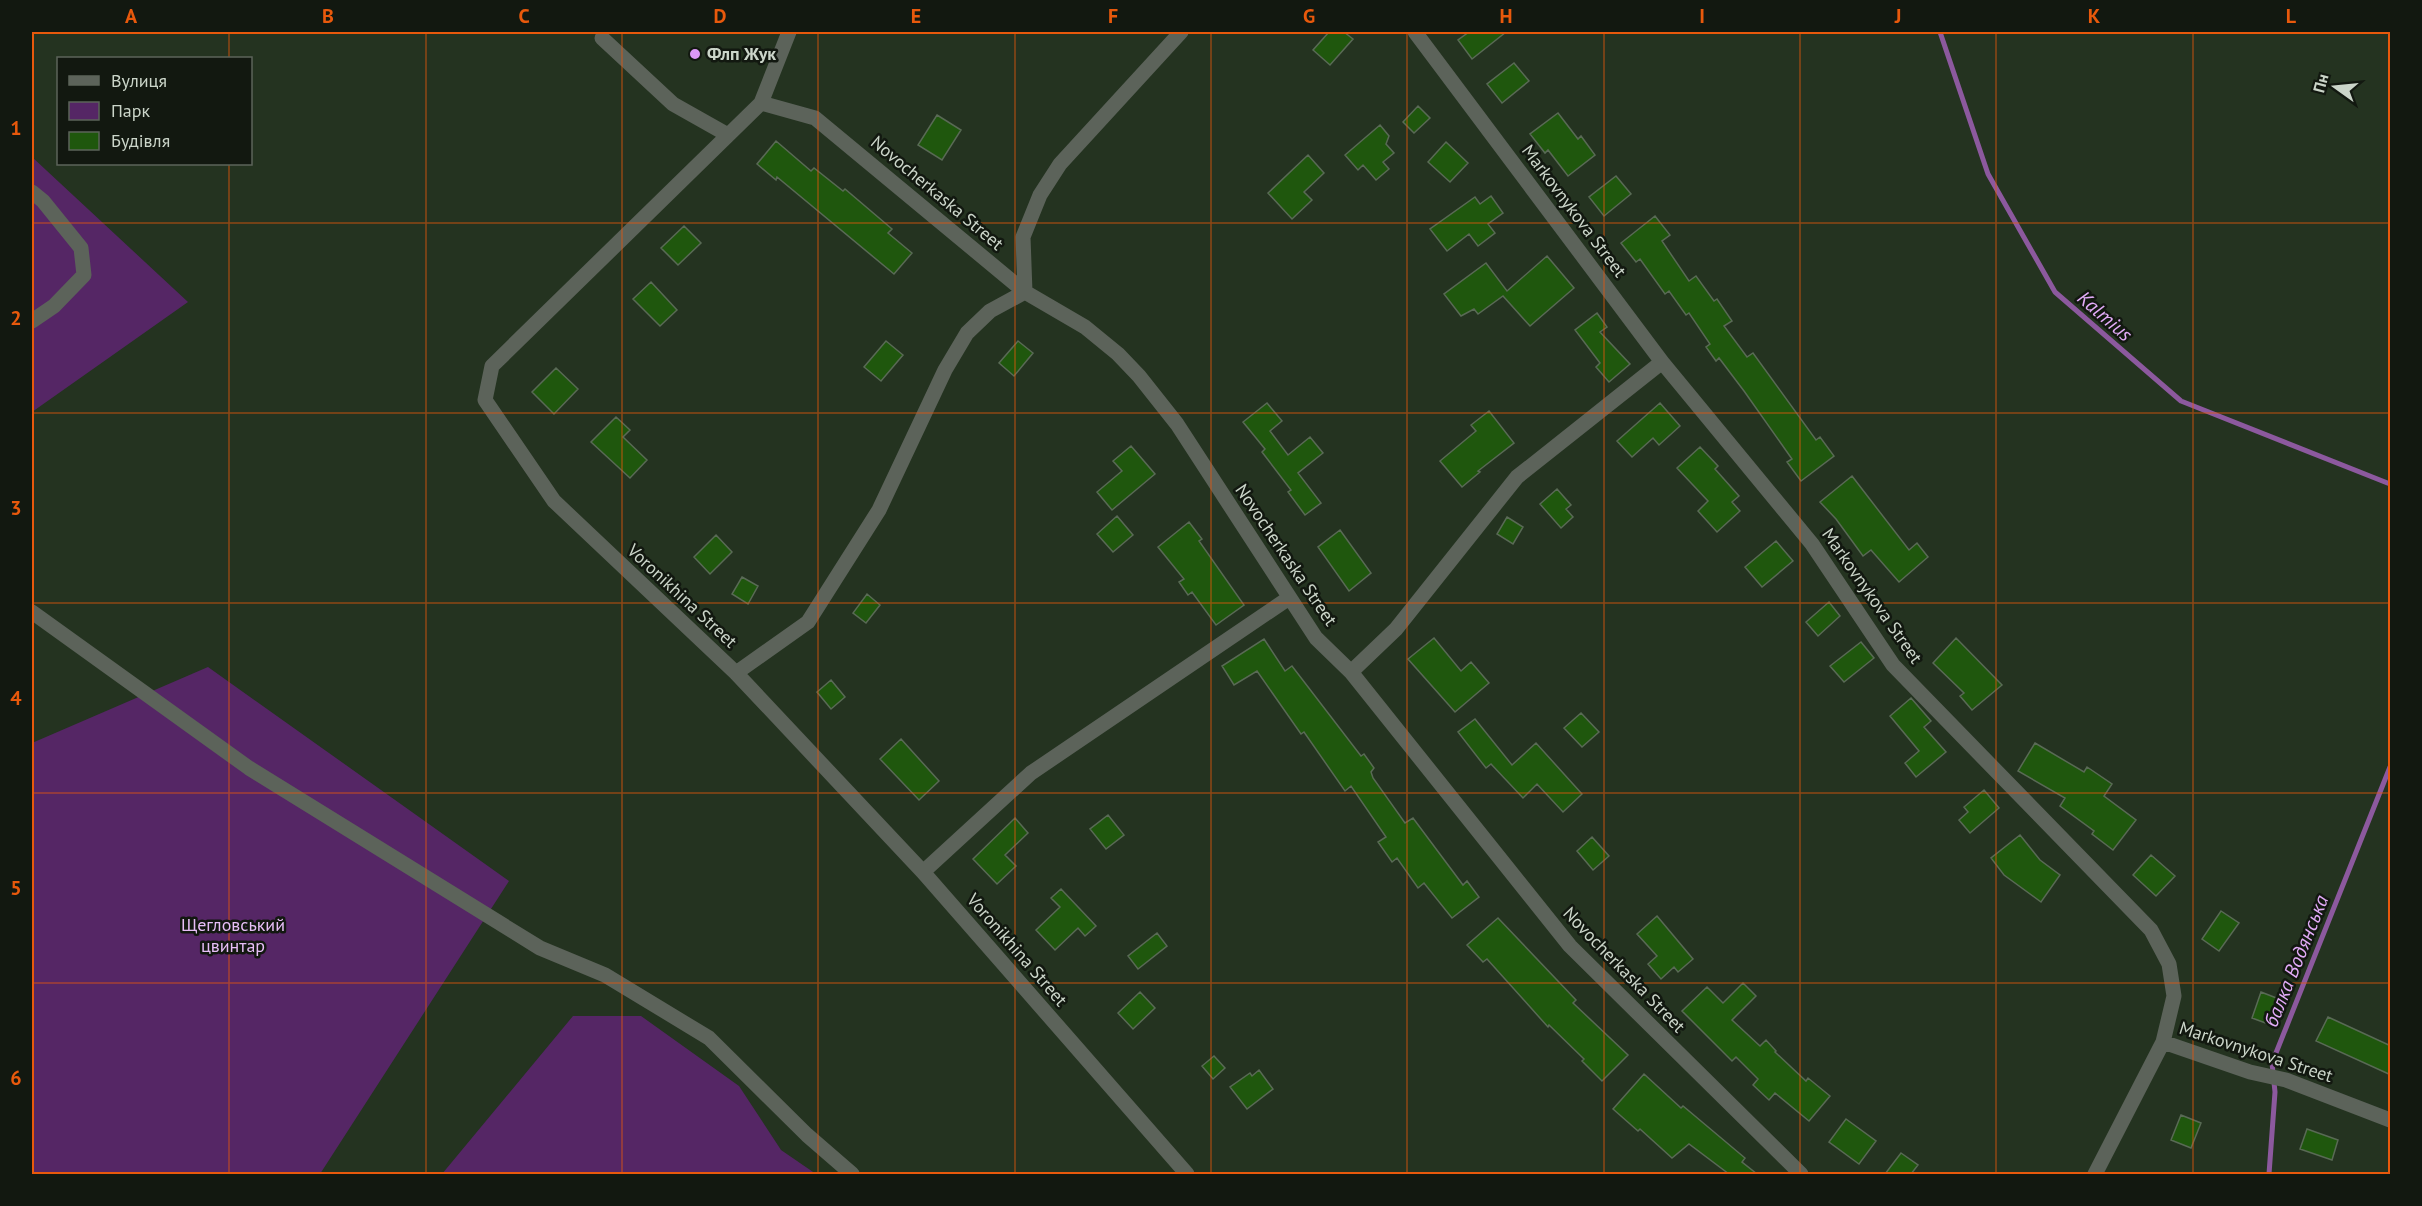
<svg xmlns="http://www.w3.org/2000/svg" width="2422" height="1206" viewBox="0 0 2422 1206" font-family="'PT Sans',sans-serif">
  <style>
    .green { fill: #552665 }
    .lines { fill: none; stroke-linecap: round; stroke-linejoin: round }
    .stream { stroke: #8c599e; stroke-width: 5 }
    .building { fill: #1f570d; stroke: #596a55; stroke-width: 1.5 }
    .minor { stroke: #5c635a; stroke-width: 15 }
    .grid { fill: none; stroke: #e8590c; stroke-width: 1.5; stroke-opacity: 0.55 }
    .poi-dot { fill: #dc99f5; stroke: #121810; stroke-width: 2 }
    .labels { text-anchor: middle; stroke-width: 5; stroke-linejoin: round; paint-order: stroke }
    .poi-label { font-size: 18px; font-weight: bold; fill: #cbd5c9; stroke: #121810; text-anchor: start }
    .street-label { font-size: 18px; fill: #cbd5c9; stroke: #121810 }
    .park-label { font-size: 18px; fill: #e7bef7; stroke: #121810 }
    .water-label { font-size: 20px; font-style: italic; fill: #e2abf7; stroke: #121810 }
    .neatline { fill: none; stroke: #e8590c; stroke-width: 2 }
    .grid-label { font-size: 20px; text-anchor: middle; font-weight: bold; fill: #e8590c }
  </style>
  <rect width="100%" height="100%" fill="#243320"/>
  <path class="green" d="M 32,157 L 188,302 L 32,412 Z
    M 208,667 L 509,881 L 320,1174 L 32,1174 L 32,743 Z
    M 573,1016 L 641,1016 L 739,1086 L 781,1150 L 816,1174 L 442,1174 Z"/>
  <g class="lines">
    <path class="stream" d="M 1940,32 L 1988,174 L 2055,292 L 2181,401 L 2390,484
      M 2269,1174 L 2275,1092 L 2272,1063 L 2390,767"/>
  </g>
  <path class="building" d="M 1329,32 L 1344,32 L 1353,39 L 1330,65 L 1313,50 Z
    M 1469,32 L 1506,32 L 1472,59 L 1458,40 Z
    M 1514,63 L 1529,81 L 1502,103 L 1487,84 Z
    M 1418,106 L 1430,118 L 1414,133 L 1403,122 Z
    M 1558,113 L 1578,139 L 1581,136 L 1595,155 L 1568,176 L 1548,150 L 1545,153 L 1530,134 Z
    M 937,115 L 961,130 L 942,160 L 918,145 Z
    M 1380,125 L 1389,136 L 1386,144 L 1394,153 L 1383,162 L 1389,169 L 1376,180 L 1363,165 L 1358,170 L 1345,155 Z
    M 776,141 L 811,171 L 814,168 L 843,191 L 845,189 L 892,229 L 888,233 L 912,253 L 894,274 L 777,177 L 776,180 L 757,164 Z
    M 1446,142 L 1468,163 L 1450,182 L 1428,162 Z
    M 1308,155 L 1324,173 L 1304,192 L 1312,200 L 1292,219 L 1268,193 Z
    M 1616,176 L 1631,194 L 1604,216 L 1589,197 Z
    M 1491,196 L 1503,213 L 1488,224 L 1495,233 L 1478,246 L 1469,234 L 1447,251 L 1430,229 L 1475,197 L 1480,204 Z
    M 1655,216 L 1670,235 L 1662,241 L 1689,281 L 1696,276 L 1714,301 L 1717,299 L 1732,321 L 1724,326 L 1747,357 L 1753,353 L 1816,440 L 1820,437 L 1834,456 L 1801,481 L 1787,462 L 1792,459 L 1744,391 L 1719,358 L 1716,361 L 1706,347 L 1710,344 L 1689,313 L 1686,315 L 1669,291 L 1665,294 L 1640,259 L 1636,262 L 1621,243 Z
    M 684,226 L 701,243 L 678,265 L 661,248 Z
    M 1547,256 L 1574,288 L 1530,326 L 1503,296 L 1478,314 L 1474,309 L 1461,316 L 1444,294 L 1486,263 L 1507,291 Z
    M 651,282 L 677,310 L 660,326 L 633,299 Z
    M 1597,313 L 1607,327 L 1600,332 L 1630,364 L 1609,382 L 1596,367 L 1600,363 L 1575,330 Z
    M 886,341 L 903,355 L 881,381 L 864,367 Z
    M 1018,341 L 1033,353 L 1014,376 L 999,363 Z
    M 556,368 L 578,389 L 554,414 L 532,392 Z
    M 1267,403 L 1282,421 L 1270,431 L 1288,455 L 1310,437 L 1323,453 L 1298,473 L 1321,503 L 1305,515 L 1288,492 L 1291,490 L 1262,452 L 1265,449 L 1243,422 Z
    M 1660,403 L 1680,426 L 1659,445 L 1653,438 L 1632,457 L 1617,441 Z
    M 1489,411 L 1514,443 L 1478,471 L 1480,472 L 1462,487 L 1440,461 L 1476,431 L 1471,425 Z
    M 616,417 L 630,430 L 623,437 L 647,460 L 630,478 L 591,442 Z
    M 1131,446 L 1155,474 L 1112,510 L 1097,492 L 1122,471 L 1113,461 Z
    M 1700,447 L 1718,466 L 1715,469 L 1739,496 L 1732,502 L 1740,511 L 1717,532 L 1698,511 L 1708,501 L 1677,468 Z
    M 1852,476 L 1909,550 L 1917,543 L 1928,557 L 1899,582 L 1871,550 L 1863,556 L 1836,519 L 1820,502 Z
    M 1557,489 L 1571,505 L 1566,509 L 1573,517 L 1561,528 L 1540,504 Z
    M 1117,516 L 1133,535 L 1113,552 L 1097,534 Z
    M 1507,517 L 1523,527 L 1513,544 L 1497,534 Z
    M 1189,522 L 1202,539 L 1199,541 L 1244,605 L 1216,625 L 1192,592 L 1188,595 L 1179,582 L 1184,579 L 1158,547 Z
    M 1340,530 L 1371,573 L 1349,591 L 1318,547 Z
    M 716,535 L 732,552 L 710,574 L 694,557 Z
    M 1776,541 L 1793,561 L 1762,587 L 1745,567 Z
    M 742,577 L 758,586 L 748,604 L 732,594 Z
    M 867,594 L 880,605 L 866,623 L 853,613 Z
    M 1829,602 L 1840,616 L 1818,636 L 1806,622 Z
    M 1434,638 L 1461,671 L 1471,662 L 1489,683 L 1455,712 L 1408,659 Z
    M 1956,638 L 2002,685 L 1972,710 L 1960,696 L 1964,693 L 1933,663 Z
    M 1264,639 L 1285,671 L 1292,666 L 1361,756 L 1364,754 L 1374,768 L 1371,772 L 1373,778 L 1405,823 L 1413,818 L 1463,885 L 1467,881 L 1479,897 L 1452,918 L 1424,883 L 1418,888 L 1397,858 L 1392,862 L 1378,842 L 1386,837 L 1351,786 L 1345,791 L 1304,732 L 1301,734 L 1257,671 L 1234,685 L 1222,666 Z
    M 1861,642 L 1874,658 L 1844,682 L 1830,666 Z
    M 831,680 L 845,697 L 831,709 L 817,692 Z
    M 1911,698 L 1931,721 L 1924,727 L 1946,752 L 1916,777 L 1905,763 L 1919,751 L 1890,716 Z
    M 1581,713 L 1599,732 L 1582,747 L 1564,728 Z
    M 1475,719 L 1512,765 L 1536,743 L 1582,794 L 1563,812 L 1537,784 L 1523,798 L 1491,764 L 1486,768 L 1458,732 Z
    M 901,739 L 939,781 L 919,800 L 880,759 Z
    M 2035,743 L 2084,772 L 2087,767 L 2112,784 L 2104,796 L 2136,820 L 2113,850 L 2092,834 L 2094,831 L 2060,806 L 2065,798 L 2018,771 Z
    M 1984,790 L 1999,808 L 1970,833 L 1959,820 L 1968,812 L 1964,807 Z
    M 1108,815 L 1124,835 L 1106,849 L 1090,829 Z
    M 1015,818 L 1028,833 L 1005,855 L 1016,866 L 997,884 L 973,859 Z
    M 2020,835 L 2040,860 L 2060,875 L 2041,902 L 2004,875 L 1991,858 Z
    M 1592,837 L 1609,856 L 1593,870 L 1577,851 Z
    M 2151,855 L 2175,876 L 2156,896 L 2133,875 Z
    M 1061,889 L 1096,926 L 1085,936 L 1078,928 L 1055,950 L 1036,930 L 1060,907 L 1051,898 Z
    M 2221,911 L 2239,923 L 2219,951 L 2202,939 Z
    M 1657,916 L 1693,959 L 1678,972 L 1674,967 L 1661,979 L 1648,964 L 1657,956 L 1637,934 Z
    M 1498,918 L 1576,1000 L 1573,1003 L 1628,1055 L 1602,1081 L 1582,1061 L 1584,1059 L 1549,1025 L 1548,1027 L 1487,959 L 1483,962 L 1467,945 Z
    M 1157,933 L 1167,946 L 1138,969 L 1128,956 Z
    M 1743,983 L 1756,996 L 1732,1020 L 1760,1046 L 1766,1040 L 1776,1051 L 1775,1052 L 1806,1081 L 1808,1078 L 1830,1096 L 1809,1121 L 1775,1093 L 1769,1100 L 1753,1085 L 1758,1079 L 1736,1057 L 1732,1061 L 1682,1011 L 1707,987 L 1723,1003 Z
    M 1140,992 L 1155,1008 L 1133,1029 L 1118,1013 Z
    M 2261,992 L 2279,999 L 2271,1025 L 2252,1018 Z
    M 2328,1017 L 2391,1046 L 2391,1075 L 2316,1041 Z
    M 1214,1056 L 1225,1068 L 1213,1079 L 1202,1066 Z
    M 1259,1070 L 1273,1089 L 1247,1109 L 1230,1087 L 1250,1073 L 1252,1076 Z
    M 1644,1074 L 1681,1108 L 1683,1106 L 1745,1158 L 1742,1162 L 1757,1174 L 1729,1174 L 1689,1144 L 1672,1158 L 1640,1129 L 1638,1131 L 1613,1109 Z
    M 2181,1115 L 2201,1123 L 2191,1148 L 2171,1140 Z
    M 1846,1119 L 1876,1141 L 1859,1164 L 1829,1142 Z
    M 2307,1129 L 2338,1140 L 2332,1160 L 2300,1149 Z
    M 1901,1153 L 1918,1165 L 1911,1174 L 1885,1174 Z"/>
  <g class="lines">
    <path class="minor" d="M 789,32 L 761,103 L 492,366 L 485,400 L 554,501 L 736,673 L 923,872 L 1187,1174
      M 1415,32 L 1662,362 L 1812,544 L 1893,665 L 2151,930 L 2169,964 L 2174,996 L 2163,1042 L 2250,1072 L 2286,1080 L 2390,1120
      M 602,38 L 673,104 L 728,135
      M 761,103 L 815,118 L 1025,292 L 1085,327 L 1118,354 L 1139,376 L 1177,424 L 1316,638 L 1351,672 L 1570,946 L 1801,1174
      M 32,192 L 43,201 L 81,248 L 84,275 L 54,306 L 32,321
      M 32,612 L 249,768 L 540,948 L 605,975 L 709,1038 L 807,1135 L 852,1174
      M 1351,672 L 1396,629 L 1517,477 L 1662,362
      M 736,673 L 808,622 L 879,510 L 945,370 L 967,333 L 990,311 L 1025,292 L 1023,237 L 1040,195 L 1060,164 L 1181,32
      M 923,872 L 1031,773 L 1289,598
      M 2095,1174 L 2163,1042"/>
  </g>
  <path class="grid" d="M 229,32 L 229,58M 426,32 L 426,1174M 622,32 L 622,1174M 818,32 L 818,1174M 1015,32 L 1015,1174M 1211,32 L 1211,1174M 1407,32 L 1407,1174M 1604,32 L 1604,1174M 1800,32 L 1800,1174M 1996,32 L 1996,1174M 2193,32 L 2193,1174M 229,164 L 229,1174M 32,223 L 2390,223M 32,413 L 2390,413M 32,603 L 2390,603M 32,793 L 2390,793M 32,983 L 2390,983"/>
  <circle class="poi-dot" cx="695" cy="54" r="6"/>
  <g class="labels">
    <g class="poi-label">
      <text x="707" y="60">Флп Жук</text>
    </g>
    <g class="street-label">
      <text transform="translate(937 193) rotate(40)" y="6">Novocherkaska Street</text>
      <text transform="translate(1574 211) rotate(53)" y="6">Markovnykova Street</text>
      <text transform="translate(1286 555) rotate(56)" y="6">Novocherkaska Street</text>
      <text transform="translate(682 596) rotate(43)" y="6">Voronikhina Street</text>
      <text transform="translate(1872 596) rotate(55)" y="6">Markovnykova Street</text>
      <text transform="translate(1017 950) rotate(49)" y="6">Voronikhina Street</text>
      <text transform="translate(1624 970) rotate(46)" y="6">Novocherkaska Street</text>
      <text transform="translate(2256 1052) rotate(18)" y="6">Markovnykova Street</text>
    </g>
    <g class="park-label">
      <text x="233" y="931">Щегловський<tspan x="233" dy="21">цвинтар</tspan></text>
    </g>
    <g class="water-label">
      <text transform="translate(2105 316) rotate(41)" y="7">Kalmius</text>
      <text transform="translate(2296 961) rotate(-68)" y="7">балка Водянська</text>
    </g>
  </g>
  <rect width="2422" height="1206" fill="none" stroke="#121810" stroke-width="66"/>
  <rect x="57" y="57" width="195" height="108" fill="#121810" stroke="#5c645a" stroke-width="1.5"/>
  <rect x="69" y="76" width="30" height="9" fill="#5c635a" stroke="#5c645a" stroke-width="1.5"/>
  <text x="111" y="87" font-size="18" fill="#cbd5c9">Вулиця</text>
  <rect x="69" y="102" width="30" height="18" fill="#552665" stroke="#5c645a" stroke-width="1.5"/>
  <text x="111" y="117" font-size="18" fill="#cbd5c9">Парк</text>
  <rect x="69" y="132" width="30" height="18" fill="#1f570d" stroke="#5c645a" stroke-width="1.5"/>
  <text x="111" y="147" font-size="18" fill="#cbd5c9">Будівля</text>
  <g transform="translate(2335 87) rotate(285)" stroke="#121810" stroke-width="4.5" paint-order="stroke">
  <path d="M0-4.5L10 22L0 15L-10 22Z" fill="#cbd5c9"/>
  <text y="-9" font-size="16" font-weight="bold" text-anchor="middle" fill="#cbd5c9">Пн</text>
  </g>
  <rect x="33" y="33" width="2356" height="1140" class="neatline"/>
  <g class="grid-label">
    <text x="131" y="23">A</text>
    <text x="328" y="23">B</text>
    <text x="524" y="23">C</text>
    <text x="720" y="23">D</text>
    <text x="916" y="23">E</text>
    <text x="1113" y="23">F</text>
    <text x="1309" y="23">G</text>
    <text x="1506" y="23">H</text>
    <text x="1702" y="23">I</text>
    <text x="1898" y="23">J</text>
    <text x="2094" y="23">K</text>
    <text x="2291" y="23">L</text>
    <text x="16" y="135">1</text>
    <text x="16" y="325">2</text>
    <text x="16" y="515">3</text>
    <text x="16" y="705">4</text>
    <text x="16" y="895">5</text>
    <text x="16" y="1085">6</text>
  </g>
</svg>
